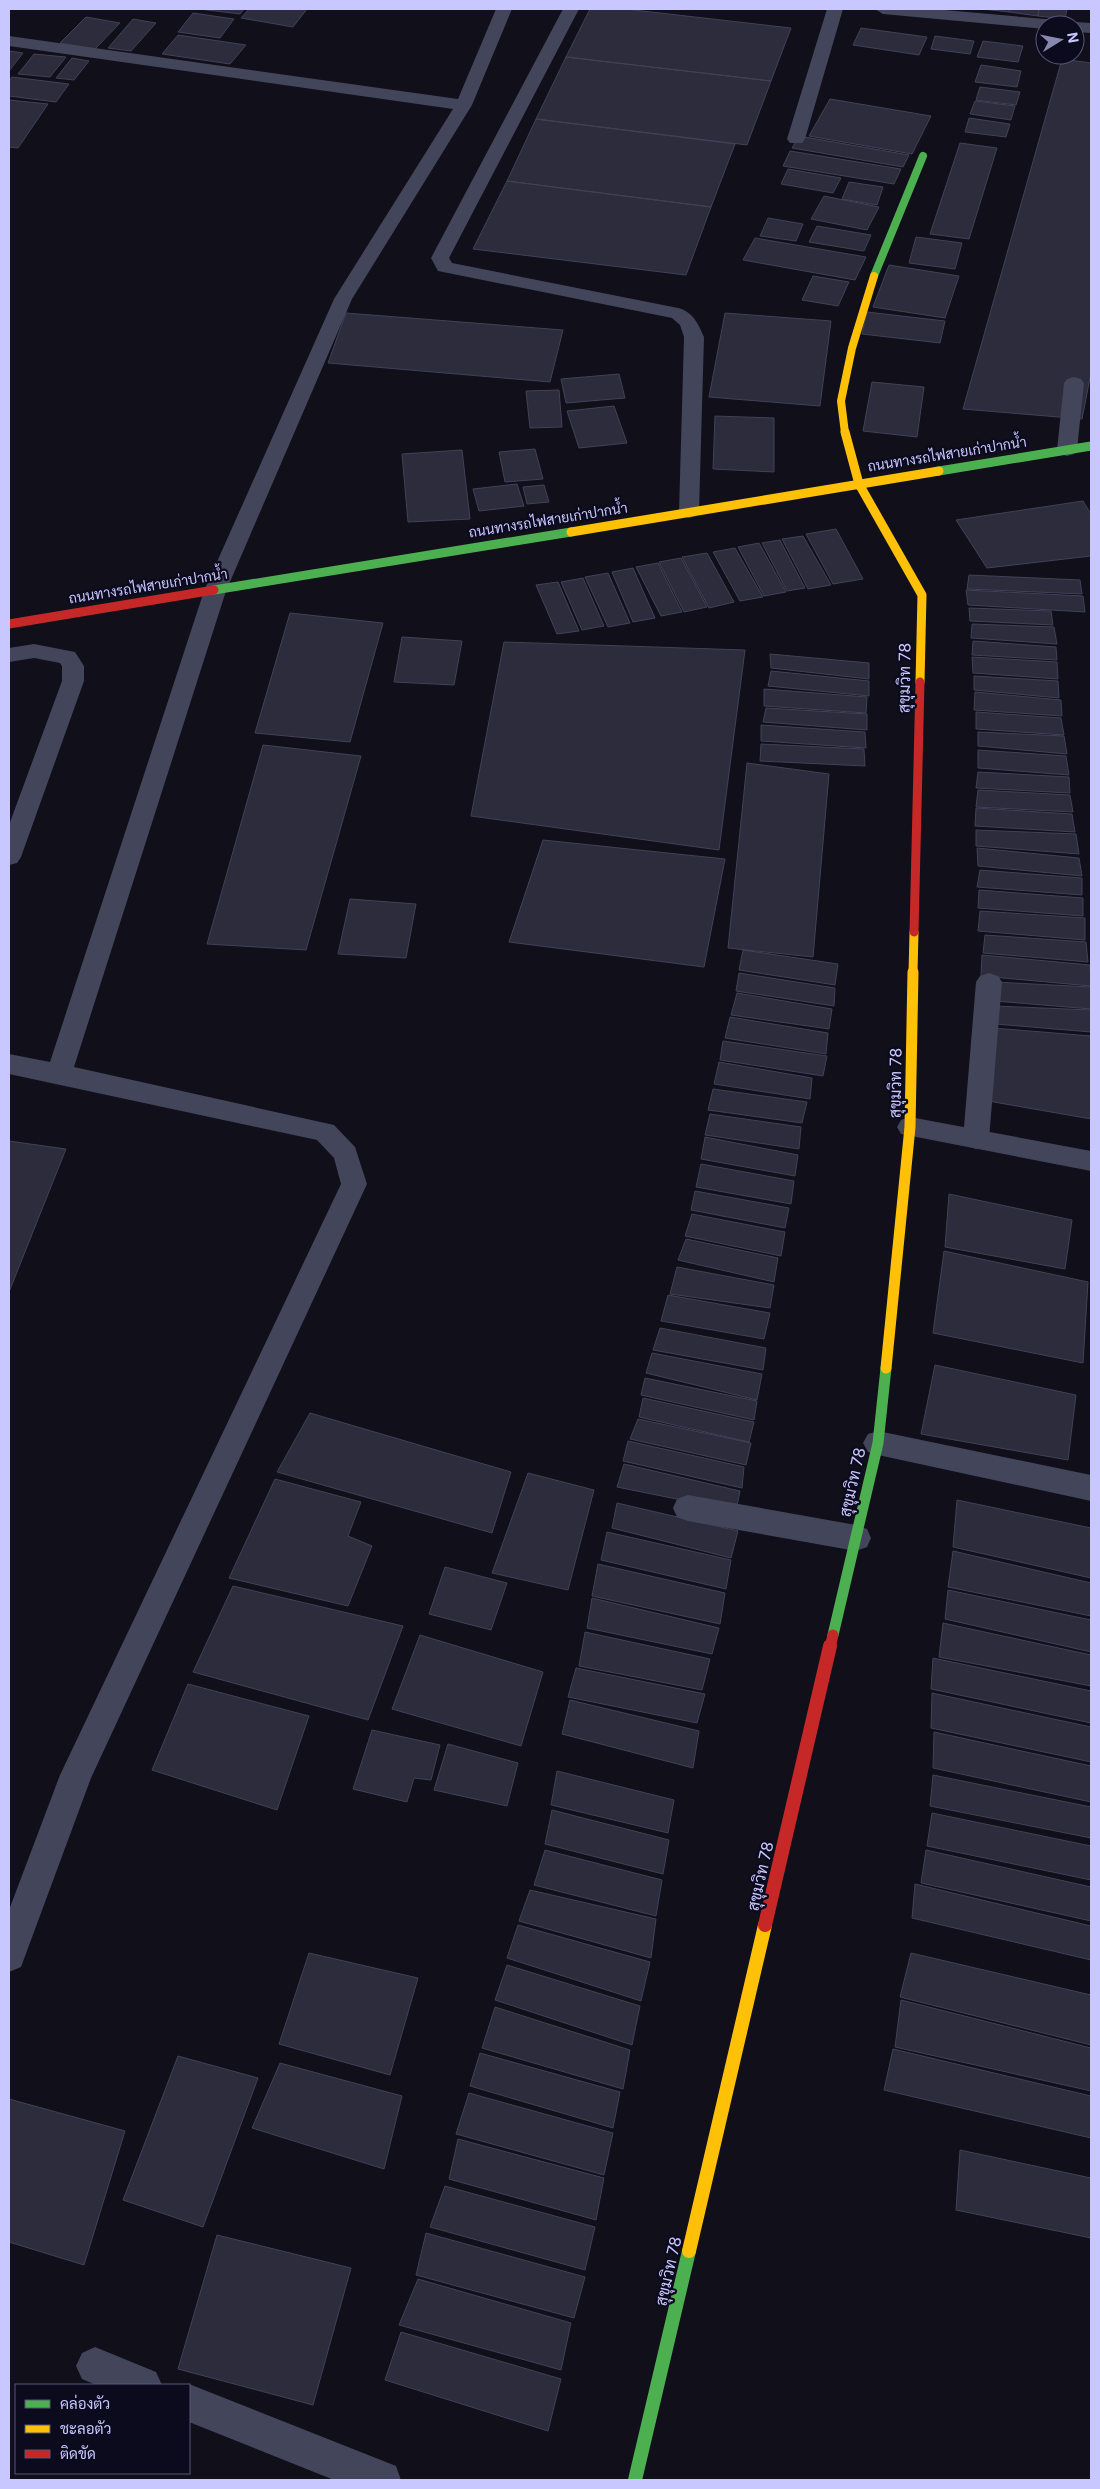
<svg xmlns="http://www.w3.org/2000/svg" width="1100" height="2489" viewBox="0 0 1100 2489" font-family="Inter,Sarabun,sans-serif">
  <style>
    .building { fill: #2d2c3d; stroke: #424158 }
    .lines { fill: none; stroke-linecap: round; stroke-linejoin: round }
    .lane { fill: #43455b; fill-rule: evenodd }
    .street { fill: #43455b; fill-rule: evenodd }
    .fast-far3 { stroke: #4caf50; stroke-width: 8 }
    .fast-far2 { stroke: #4caf50; stroke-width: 9 }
    .fast-far1 { stroke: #4caf50; stroke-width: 11 }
    .fast { stroke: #4caf50; stroke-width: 14 }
    .slow-far3 { stroke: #ffc107; stroke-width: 8 }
    .slow-far2 { stroke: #ffc107; stroke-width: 9 }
    .slow-far1 { stroke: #ffc107; stroke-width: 11 }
    .slow { stroke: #ffc107; stroke-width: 14 }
    .jam-far2 { stroke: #c62828; stroke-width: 9 }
    .jam-far1 { stroke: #c62828; stroke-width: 11 }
    .jam { stroke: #c62828; stroke-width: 14 }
    .labels { text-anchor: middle; stroke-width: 4.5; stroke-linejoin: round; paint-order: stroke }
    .far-street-label { font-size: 14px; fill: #c8c7ff; stroke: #0c0b1e }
    .street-label { font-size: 16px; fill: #c8c7ff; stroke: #0c0b1e }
  </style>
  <rect width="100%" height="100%" fill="#100f1a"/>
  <path class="building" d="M 199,9 L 244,9 L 240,14 Z
    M 249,9 L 307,9 L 293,27 L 241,18 Z
    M 590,9 L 625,9 L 791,28 L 771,81 L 566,57 Z
    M 982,9 L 1010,9 L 1009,12 Z
    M 1010,9 L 1039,9 L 1038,16 L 1009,12 Z
    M 1039,9 L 1067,9 L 1065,19 L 1038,16 Z
    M 193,13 L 234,19 L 220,38 L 178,32 Z
    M 86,17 L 120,23 L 95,49 L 60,43 Z
    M 133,19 L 156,23 L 131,51 L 108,48 Z
    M 861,28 L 927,37 L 919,55 L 853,45 Z
    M 178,35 L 246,45 L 230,64 L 162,54 Z
    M 935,36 L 974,41 L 970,54 L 931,49 Z
    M 983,41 L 1023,46 L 1018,62 L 977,57 Z
    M 9,51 L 23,53 L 9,71 Z
    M 34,54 L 66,57 L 50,77 L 18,74 Z
    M 566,57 L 771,81 L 747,145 L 536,119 Z
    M 72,58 L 89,61 L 74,80 L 56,78 Z
    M 1062,59 L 1091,63 L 1091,373 L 1082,419 L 963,409 Z
    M 981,65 L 1021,71 L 1017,87 L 975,82 Z
    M 12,77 L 69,84 L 56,102 L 9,96 L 9,81 Z
    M 980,87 L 1020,92 L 1016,105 L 976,100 Z
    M 830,99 L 931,116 L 912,154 L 809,136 Z
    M 9,100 L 48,104 L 18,148 L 9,147 Z
    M 975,101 L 1015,106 L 1011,120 L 970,114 Z
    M 969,118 L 1010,124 L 1006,137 L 965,132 Z
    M 536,119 L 735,144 L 711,207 L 507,181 Z
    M 799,136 L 909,155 L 903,167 L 792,148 Z
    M 960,143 L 997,148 L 969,239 L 930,234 Z
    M 790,151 L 901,169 L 894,184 L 783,166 Z
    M 788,169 L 841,178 L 833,193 L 781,184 Z
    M 507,181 L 711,207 L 686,275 L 473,249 Z
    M 849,182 L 883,187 L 877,205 L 842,199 Z
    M 824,196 L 879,207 L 867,230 L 811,219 Z
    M 768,218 L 803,224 L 796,241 L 760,236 Z
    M 817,226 L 871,235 L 864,251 L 809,242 Z
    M 916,237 L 962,243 L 955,269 L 909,263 Z
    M 755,238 L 866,257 L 855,280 L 743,260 Z
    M 889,265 L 959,276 L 945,318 L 873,307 Z
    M 813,276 L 849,282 L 838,306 L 802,300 Z
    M 867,312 L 945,321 L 940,343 L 862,334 Z
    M 346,313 L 563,330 L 550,382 L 328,363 Z
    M 725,313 L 831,321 L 820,406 L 709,397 Z
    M 619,374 L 625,398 L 566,403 L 561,379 Z
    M 872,382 L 924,387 L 917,437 L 863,431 Z
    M 559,390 L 562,427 L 530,428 L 526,391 Z
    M 614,406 L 627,443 L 579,448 L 567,411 Z
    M 715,416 L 774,418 L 774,472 L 713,469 Z
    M 535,449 L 543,479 L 505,482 L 499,452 Z
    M 462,450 L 470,519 L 408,522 L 402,454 Z
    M 517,484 L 524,506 L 479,511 L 473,489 Z
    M 544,485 L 549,502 L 527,504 L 523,487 Z
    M 1083,501 L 1091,514 L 1091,556 L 987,568 L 956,520 Z
    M 836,529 L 863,579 L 833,584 L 806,534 Z
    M 803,536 L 831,585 L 808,589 L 782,539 Z
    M 780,540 L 805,588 L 787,591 L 762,543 Z
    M 759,543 L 786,592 L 764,596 L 738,547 Z
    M 735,548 L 763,597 L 740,601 L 713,552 Z
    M 707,553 L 734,602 L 709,608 L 682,557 Z
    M 681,558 L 707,607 L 684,612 L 659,562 Z
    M 658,563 L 682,612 L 661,616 L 636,567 Z
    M 633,568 L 655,618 L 633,622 L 612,572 Z
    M 608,573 L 630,623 L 608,627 L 585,577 Z
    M 969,575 L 1080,580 L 1082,594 L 967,589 Z
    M 583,578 L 604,626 L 582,630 L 561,582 Z
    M 558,582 L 579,631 L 557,634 L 536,585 Z
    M 966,590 L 1083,596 L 1085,612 L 968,605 Z
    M 969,608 L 1051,611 L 1053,625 L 970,621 Z
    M 290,613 L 383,623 L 350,742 L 255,733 Z
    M 972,624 L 1054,627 L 1057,644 L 971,638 Z
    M 402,637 L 462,641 L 454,685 L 394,682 Z
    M 973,641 L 1056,647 L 1057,660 L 972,655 Z
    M 504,642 L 745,650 L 719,850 L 471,816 Z
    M 770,654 L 869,663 L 869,679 L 771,668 Z
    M 972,657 L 1057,662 L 1058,679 L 973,673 Z
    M 771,671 L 869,681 L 869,696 L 768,686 Z
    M 974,676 L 1058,681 L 1059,698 L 974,690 Z
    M 764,689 L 867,697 L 866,713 L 764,706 Z
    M 975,692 L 1061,700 L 1062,716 L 974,710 Z
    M 766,708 L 867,714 L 867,730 L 763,722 Z
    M 976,712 L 1061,718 L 1064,735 L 976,729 Z
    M 761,725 L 865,732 L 866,748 L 761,741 Z
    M 978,732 L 1064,736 L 1067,754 L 978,746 Z
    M 761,744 L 864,749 L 865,766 L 760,761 Z
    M 263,745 L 361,756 L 306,950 L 207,944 Z
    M 978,750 L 1066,756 L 1069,775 L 978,768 Z
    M 747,763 L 829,774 L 813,957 L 728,948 Z
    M 978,772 L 1069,777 L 1070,793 L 976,788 Z
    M 978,790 L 1070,795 L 1073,812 L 976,807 Z
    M 976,808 L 1072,814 L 1075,832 L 975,826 Z
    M 976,830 L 1076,834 L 1079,854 L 976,846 Z
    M 543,840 L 725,859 L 704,967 L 509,942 Z
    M 977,848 L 1079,858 L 1082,876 L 978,866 Z
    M 980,870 L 1082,878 L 1082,895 L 977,887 Z
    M 979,890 L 1083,898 L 1083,916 L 978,908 Z
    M 350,899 L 416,904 L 406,958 L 338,954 Z
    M 980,911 L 1085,918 L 1085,940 L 978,931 Z
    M 985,935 L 1086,942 L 1088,962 L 983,953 Z
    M 743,950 L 838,964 L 835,985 L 739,970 Z
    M 982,955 L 1090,965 L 1091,986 L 981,976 Z
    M 739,973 L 835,988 L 834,1006 L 736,991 Z
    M 995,982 L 1091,987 L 1091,1009 L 995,1001 Z
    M 737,993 L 832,1009 L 829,1029 L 731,1015 Z
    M 995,1006 L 1091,1010 L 1091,1032 L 995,1024 Z
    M 730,1017 L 828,1033 L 826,1054 L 725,1038 Z
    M 993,1028 L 1091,1036 L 1091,1119 L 988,1101 Z
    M 723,1041 L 827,1056 L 823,1076 L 720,1060 Z
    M 719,1062 L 812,1078 L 810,1099 L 714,1084 Z
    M 713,1089 L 807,1102 L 802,1123 L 708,1110 Z
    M 710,1114 L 801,1127 L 799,1149 L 705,1135 Z
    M 705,1137 L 798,1155 L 795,1176 L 701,1159 Z
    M 9,1141 L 66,1149 L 9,1292 Z
    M 701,1164 L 794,1181 L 791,1204 L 696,1187 Z
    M 695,1191 L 789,1208 L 785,1228 L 691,1210 Z
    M 949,1194 L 1072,1220 L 1065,1269 L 945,1247 Z
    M 692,1214 L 785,1232 L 781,1256 L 685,1236 Z
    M 686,1239 L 778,1258 L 774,1282 L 678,1260 Z
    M 944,1251 L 1088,1282 L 1083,1363 L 933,1333 Z
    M 677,1267 L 774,1285 L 770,1308 L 670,1294 Z
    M 668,1295 L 770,1313 L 764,1339 L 661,1321 Z
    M 660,1328 L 766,1348 L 763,1370 L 653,1350 Z
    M 652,1353 L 762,1374 L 757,1400 L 646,1373 Z
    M 935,1365 L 1076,1395 L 1068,1460 L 921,1434 Z
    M 645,1378 L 757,1401 L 754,1420 L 641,1395 Z
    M 643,1398 L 754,1422 L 749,1442 L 639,1417 Z
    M 310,1413 L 511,1472 L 492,1533 L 277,1472 Z
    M 638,1419 L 751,1443 L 746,1465 L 630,1439 Z
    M 628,1441 L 744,1467 L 742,1488 L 623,1461 Z
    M 624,1464 L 740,1491 L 736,1511 L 617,1487 Z
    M 528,1473 L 594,1490 L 568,1590 L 492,1573 Z
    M 275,1479 L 361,1502 L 348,1536 L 372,1546 L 348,1606 L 229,1578 Z
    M 957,1500 L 1091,1528 L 1091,1578 L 953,1547 Z
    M 617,1503 L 738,1531 L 731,1558 L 612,1528 Z
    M 607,1532 L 731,1560 L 726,1589 L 601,1560 Z
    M 953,1551 L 1091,1583 L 1091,1616 L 948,1587 Z
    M 598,1564 L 725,1593 L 720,1624 L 592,1596 Z
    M 445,1567 L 507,1583 L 491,1630 L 429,1614 Z
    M 233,1586 L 403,1626 L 368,1720 L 193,1672 Z
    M 948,1590 L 1091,1620 L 1091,1652 L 945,1619 Z
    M 592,1598 L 719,1628 L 712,1654 L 587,1628 Z
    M 943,1623 L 1091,1655 L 1091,1686 L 939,1657 Z
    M 585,1632 L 710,1659 L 702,1690 L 579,1666 Z
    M 420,1635 L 543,1672 L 521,1746 L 392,1709 Z
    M 933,1658 L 1091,1691 L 1091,1723 L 931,1689 Z
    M 576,1668 L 705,1694 L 697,1723 L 568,1697 Z
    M 188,1684 L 309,1716 L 277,1810 L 152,1770 Z
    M 932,1693 L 1091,1727 L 1091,1762 L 931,1728 Z
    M 570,1700 L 699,1731 L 693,1768 L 562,1734 Z
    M 372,1730 L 440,1745 L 431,1780 L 414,1778 L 407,1802 L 353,1789 Z
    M 934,1732 L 1091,1766 L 1091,1802 L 933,1768 Z
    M 448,1744 L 518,1763 L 507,1806 L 434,1790 Z
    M 557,1771 L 674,1800 L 668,1833 L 551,1805 Z
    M 933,1775 L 1091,1807 L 1091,1838 L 930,1806 Z
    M 552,1810 L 669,1840 L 663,1874 L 545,1844 Z
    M 932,1813 L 1091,1846 L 1091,1880 L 927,1846 Z
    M 545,1850 L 662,1880 L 656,1916 L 534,1885 Z
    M 926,1850 L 1091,1887 L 1091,1921 L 921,1883 Z
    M 915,1884 L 1091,1926 L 1091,1960 L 912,1918 Z
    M 530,1890 L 656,1919 L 651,1958 L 519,1921 Z
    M 518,1925 L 650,1962 L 641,2001 L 507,1958 Z
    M 309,1953 L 418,1978 L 390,2075 L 279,2044 Z
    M 911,1953 L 1091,1995 L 1091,2045 L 900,1997 Z
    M 507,1965 L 640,2006 L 632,2045 L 495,2000 Z
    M 901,2000 L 1091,2048 L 1091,2091 L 895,2047 Z
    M 495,2007 L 630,2050 L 623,2089 L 482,2048 Z
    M 893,2049 L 1091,2096 L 1091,2138 L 884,2090 Z
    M 480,2053 L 620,2092 L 613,2128 L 470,2086 Z
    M 178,2056 L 258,2078 L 203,2227 L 123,2200 Z
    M 280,2063 L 402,2096 L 384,2169 L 252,2128 Z
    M 469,2093 L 613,2133 L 604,2175 L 456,2134 Z
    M 9,2099 L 125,2131 L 84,2265 L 9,2242 Z
    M 458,2139 L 604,2178 L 596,2220 L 449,2179 Z
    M 960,2150 L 1091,2178 L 1091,2238 L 956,2210 Z
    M 445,2186 L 595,2227 L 585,2270 L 430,2227 Z
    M 426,2233 L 585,2277 L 574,2318 L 416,2275 Z
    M 217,2235 L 351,2268 L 313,2405 L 178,2369 Z
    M 418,2279 L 571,2323 L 561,2370 L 399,2325 Z
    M 401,2332 L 561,2379 L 548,2431 L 385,2380 Z"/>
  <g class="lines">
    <path class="lane" d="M 563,9 L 579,9 L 449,258 L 452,263 L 678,308 C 693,312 698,323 704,337 L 699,512 L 696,516 L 689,518 L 682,516 L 679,512 L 684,337 L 680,325 L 672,318 L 438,271 L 431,258 Z
      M 827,9 L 843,9 L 805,139 L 802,143 L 790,143 L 787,139 Z
      M 875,9 L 933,9 L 1056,20 L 1064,25 L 1045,25 L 1045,29 L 883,14 Z
      M 1075,22 L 1091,23 L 1091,33 L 1075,32 L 1075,25 L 1068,25 Z
      M 1074,377 L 1081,379 L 1084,383 L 1077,450 L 1074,454 L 1067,456 L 1060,454 L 1057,450 L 1064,383 L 1067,379 Z
      M 215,584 L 223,586 L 226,591 L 74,1067 L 334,1125 L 355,1147 L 367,1184 L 91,1778 L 21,1967 L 9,1972 L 9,1910 L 60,1775 L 341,1184 L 334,1158 L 317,1140 L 9,1074 L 9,1054 L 50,1062 L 204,591 L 207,586 Z
      M 34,644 L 75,652 L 84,666 L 84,681 L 21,857 L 17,863 L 9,865 L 9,825 L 62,681 L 62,666 L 60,663 L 34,658 L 9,662 L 9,648 Z
      M 989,973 L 998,976 L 1002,982 L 989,1139 L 985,1146 L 976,1149 L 967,1146 L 963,1139 L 976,982 L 980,976 Z"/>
    <path class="street" d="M 496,9 L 512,9 L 472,105 L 352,299 L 226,591 L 223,596 L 215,598 L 207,596 L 204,591 L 334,299 L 453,109 L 9,46 L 9,36 L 458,99 Z
      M 910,1117 L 1091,1151 L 1091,1171 L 901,1134 L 897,1127 L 901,1120 Z
      M 878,1431 L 1091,1475 L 1091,1501 L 878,1455 L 868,1452 L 863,1443 L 868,1434 Z
      M 688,1495 L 856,1525 L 867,1529 L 871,1538 L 867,1547 L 856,1551 L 688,1521 L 677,1517 L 673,1508 L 677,1499 Z
      M 95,2347 L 156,2372 L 162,2385 L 96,2385 L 82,2379 L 76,2366 L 82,2353 Z
      M 189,2384 L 396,2466 L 401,2480 L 334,2480 L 189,2422 L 189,2385 L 186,2385 Z"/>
    <path class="fast-far3" d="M 874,276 L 923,156"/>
    <path class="fast-far2" d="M 939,471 L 1091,446
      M 214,590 L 571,532"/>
    <path class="fast-far1" d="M 833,1635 L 878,1443 L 886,1368"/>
    <path class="fast" d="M 635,2480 L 689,2251"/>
    <path class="slow-far3" d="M 845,433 L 841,401 L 852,348 L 874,276"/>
    <path class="slow-far2" d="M 845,432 L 859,484 L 922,595 L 920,682
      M 571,532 L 939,471
      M 913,973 L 914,932"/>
    <path class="slow-far1" d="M 886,1368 L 910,1127 L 913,972"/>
    <path class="slow" d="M 689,2251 L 765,1925"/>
    <path class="jam-far2" d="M 9,624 L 214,590
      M 914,932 L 920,682"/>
    <path class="jam-far1" d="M 830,1647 L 833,1635"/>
    <path class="jam" d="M 765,1925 L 830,1646"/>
  </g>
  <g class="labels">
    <g class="far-street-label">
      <text transform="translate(947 454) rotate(-9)" y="5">ถนนทางรถไฟสายเก่าปากน้ำ</text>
      <text transform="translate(548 520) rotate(-9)" y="5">ถนนทางรถไฟสายเก่าปากน้ำ</text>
      <text transform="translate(148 586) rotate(-9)" y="5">ถนนทางรถไฟสายเก่าปากน้ำ</text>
    </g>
    <g class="street-label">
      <text transform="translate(904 678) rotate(-89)" y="6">สุขุมวิท 78</text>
      <text transform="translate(895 1083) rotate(-89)" y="6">สุขุมวิท 78</text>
      <text transform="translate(852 1482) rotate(-77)" y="6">สุขุมวิท 78</text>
      <text transform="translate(760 1876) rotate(-77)" y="6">สุขุมวิท 78</text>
      <text transform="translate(668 2271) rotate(-77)" y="6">สุขุมวิท 78</text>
    </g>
  </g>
  <rect width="1100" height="2489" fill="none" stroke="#c8c7ff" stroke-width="20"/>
  <rect x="15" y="2384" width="175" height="90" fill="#0c0b1e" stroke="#575678"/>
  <rect x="25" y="2400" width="25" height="8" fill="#4caf50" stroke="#575678"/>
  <text x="60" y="2409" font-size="15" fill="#c8c7ff">คล่องตัว</text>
  <rect x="25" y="2425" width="25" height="8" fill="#ffc107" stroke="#575678"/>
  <text x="60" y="2434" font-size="15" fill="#c8c7ff">ชะลอตัว</text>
  <rect x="25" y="2450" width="25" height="8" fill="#c62828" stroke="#575678"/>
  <text x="60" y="2459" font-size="15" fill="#c8c7ff">ติดขัด</text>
  <g transform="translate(1060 40) rotate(80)"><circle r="24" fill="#0c0b1e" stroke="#575678"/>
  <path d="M0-4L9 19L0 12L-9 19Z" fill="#8887af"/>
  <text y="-8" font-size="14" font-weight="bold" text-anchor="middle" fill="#c8c7ff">N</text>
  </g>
</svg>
